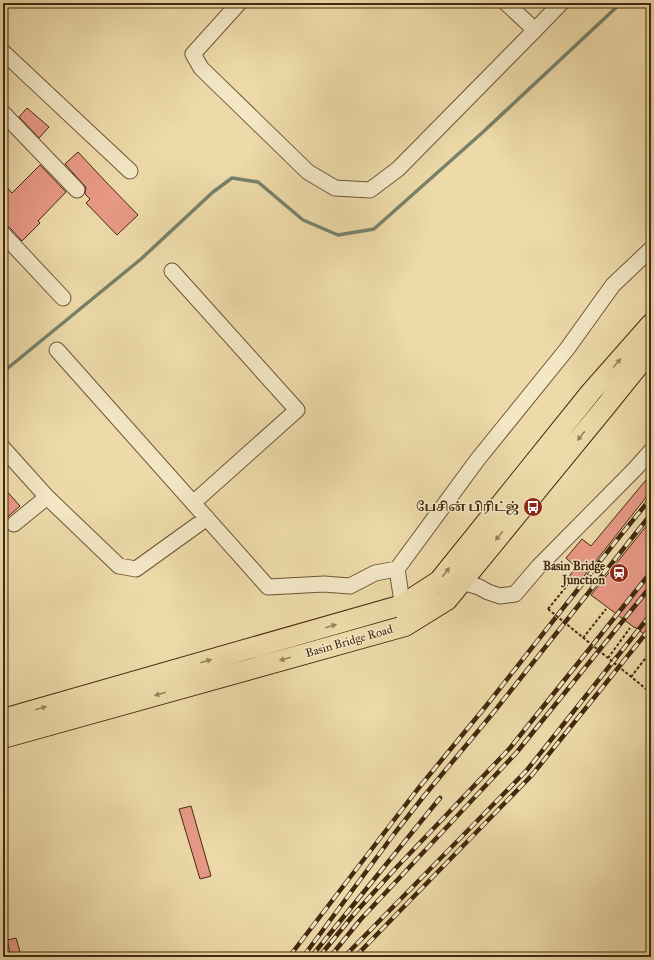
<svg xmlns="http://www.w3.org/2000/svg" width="654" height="960" viewBox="0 0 654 960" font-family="'IM FELL Great Primer','Noto Serif Tamil',serif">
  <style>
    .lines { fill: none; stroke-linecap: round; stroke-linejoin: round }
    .stream { stroke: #77816a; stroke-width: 3.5 }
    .building { fill: #e89987; stroke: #43290f }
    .minor-casing { stroke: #6e5535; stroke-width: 17 }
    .major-casing { stroke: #43290f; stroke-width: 22 }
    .path { stroke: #43290f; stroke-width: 2; stroke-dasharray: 3 2; stroke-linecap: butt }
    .minor { stroke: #f3e7c6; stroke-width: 15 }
    .major { stroke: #eddaa8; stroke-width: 20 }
    .rail-casing { stroke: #43290f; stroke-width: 4.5 }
    .rail { stroke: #f3e7c6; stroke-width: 3; stroke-dasharray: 9; stroke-linecap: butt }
    .path-bridge { stroke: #43290f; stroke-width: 2; stroke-dasharray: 3 2; stroke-linecap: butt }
    .oneway { fill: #98825c }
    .labels { text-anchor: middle; stroke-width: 3; stroke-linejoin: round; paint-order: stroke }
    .poi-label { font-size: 12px; font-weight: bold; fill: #43290f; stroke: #f3e7c6; text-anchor: end }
    .street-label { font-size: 12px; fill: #43290f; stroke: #f3e7c6 }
  </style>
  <rect width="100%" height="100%" fill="#eddaa8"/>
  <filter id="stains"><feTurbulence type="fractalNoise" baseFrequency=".005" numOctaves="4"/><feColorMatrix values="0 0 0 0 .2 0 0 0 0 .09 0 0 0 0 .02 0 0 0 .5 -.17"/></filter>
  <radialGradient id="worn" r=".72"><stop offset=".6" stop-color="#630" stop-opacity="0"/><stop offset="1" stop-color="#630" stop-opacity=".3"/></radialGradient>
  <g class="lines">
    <path class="stream" d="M 3,372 L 141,259 L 213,192 L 232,178 L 258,182 L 303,220 L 338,235 L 374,229 L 483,132 L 621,3"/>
  </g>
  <path class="building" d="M 27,108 L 49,127 L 39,138 L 19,117 Z
    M 78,152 L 106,182 L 138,215 L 117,235 L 86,203 L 90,199 L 85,194 L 86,187 L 83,184 L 65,164 Z
    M 40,165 L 66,192 L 38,221 L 40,223 L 22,241 L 10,228 L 6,226 L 3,225 L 3,183 L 12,193 Z
    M 651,474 L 651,491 L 577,585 L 568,578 L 576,567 L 566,558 L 582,539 L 591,546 Z
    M 3,487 L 20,506 L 3,521 Z
    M 651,520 L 651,640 L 635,627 L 635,628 L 591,595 Z
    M 191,806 L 211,876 L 200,879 L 179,809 Z
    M 16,938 L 21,955 L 11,957 L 7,940 Z"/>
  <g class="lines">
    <g class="minor-casing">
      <path id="minor" d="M 239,3 L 193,54 L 201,68 L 308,172 L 335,188 L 370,190 L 398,169 L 535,30 L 561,3
        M 506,3 L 535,30
        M 3,52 L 130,171
        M 3,113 L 77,190
        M 3,234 L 63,298
        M 172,271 L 297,410 L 193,503
        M 57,350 L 268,587 L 324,584 L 350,586 L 375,573 L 397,569
        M 3,448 L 47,497 L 14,524
        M 47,497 L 119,566 L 136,569 L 207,518
        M 462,582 L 479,587 L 488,592 L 500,596 L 515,594 L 539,566 L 635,469 L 651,451
        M 404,615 L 397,569 L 478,459 L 567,349 L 613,285 L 651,249"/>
    </g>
    <g class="major-casing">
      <path id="major" d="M 3,719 L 402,605 L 439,581 L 591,392 L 651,324
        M 3,738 L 405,626 L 447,600 L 606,406 L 651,350"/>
    </g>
    <path class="path" d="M 548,609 L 570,582
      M 583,638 L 606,609
      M 608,658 L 630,628
      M 631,677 L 651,651"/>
    <use href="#minor" class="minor"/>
    <use href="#major" class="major"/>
    <g class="rail-casing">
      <path id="rail" d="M 289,957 L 417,790 L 486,706 L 616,541 L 651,498
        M 303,957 L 394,834 L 424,796 L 493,713 L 651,514
        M 311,957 L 440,798
        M 319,957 L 355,913 L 395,869 L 510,748 L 651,572
        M 330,957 L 361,919 L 517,752 L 651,586
        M 344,957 L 527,770 L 651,614
        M 355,957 L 532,775 L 651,627"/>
    </g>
    <use href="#rail" class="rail"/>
    <path class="path-bridge" d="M 548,609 L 651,693"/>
  </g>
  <defs><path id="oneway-solid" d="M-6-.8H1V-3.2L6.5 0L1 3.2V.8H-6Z"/></defs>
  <g class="oneway">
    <use href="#oneway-solid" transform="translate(617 363) rotate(-49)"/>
    <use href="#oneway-solid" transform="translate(581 436) rotate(129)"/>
    <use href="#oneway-solid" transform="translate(499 536) rotate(129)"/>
    <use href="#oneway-solid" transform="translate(446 572) rotate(-51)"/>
    <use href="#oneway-solid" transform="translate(331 626) rotate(-16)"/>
    <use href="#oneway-solid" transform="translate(285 659) rotate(164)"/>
    <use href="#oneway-solid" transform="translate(206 661) rotate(-16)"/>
    <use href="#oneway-solid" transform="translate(160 694) rotate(164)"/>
    <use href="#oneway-solid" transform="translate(41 708) rotate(-16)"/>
  </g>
  <defs>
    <g id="bus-disc" transform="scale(1)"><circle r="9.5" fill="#8f2418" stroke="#f3e7c6"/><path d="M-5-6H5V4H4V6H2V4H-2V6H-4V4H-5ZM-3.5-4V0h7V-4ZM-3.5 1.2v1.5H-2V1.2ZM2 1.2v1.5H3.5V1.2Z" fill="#fff"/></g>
    <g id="station-disc" transform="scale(1)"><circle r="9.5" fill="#8f2418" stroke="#f3e7c6"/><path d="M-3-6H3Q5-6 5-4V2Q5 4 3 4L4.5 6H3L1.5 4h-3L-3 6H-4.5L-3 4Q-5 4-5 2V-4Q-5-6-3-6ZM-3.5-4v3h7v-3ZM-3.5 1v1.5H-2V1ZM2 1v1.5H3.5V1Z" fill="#fff"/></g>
  </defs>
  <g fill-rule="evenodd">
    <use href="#bus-disc" x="533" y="507"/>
    <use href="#station-disc" x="619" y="573"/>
  </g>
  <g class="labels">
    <g class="poi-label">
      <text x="519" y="511">பேசின் பிரிட்ஜ்</text>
      <text x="605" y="570">Basin Bridge<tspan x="605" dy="14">Junction</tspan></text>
    </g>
    <g class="street-label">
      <text transform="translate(349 641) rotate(-16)" y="4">Basin Bridge Road</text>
    </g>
  </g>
  <rect width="654" height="960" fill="none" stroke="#eddaa8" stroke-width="16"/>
  <rect x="4" y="4" width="646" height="952" fill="none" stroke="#43290f" stroke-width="2"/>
  <rect x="8" y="8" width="638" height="944" fill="none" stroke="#43290f"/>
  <rect width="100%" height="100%" filter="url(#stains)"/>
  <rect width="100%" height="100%" fill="url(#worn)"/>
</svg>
